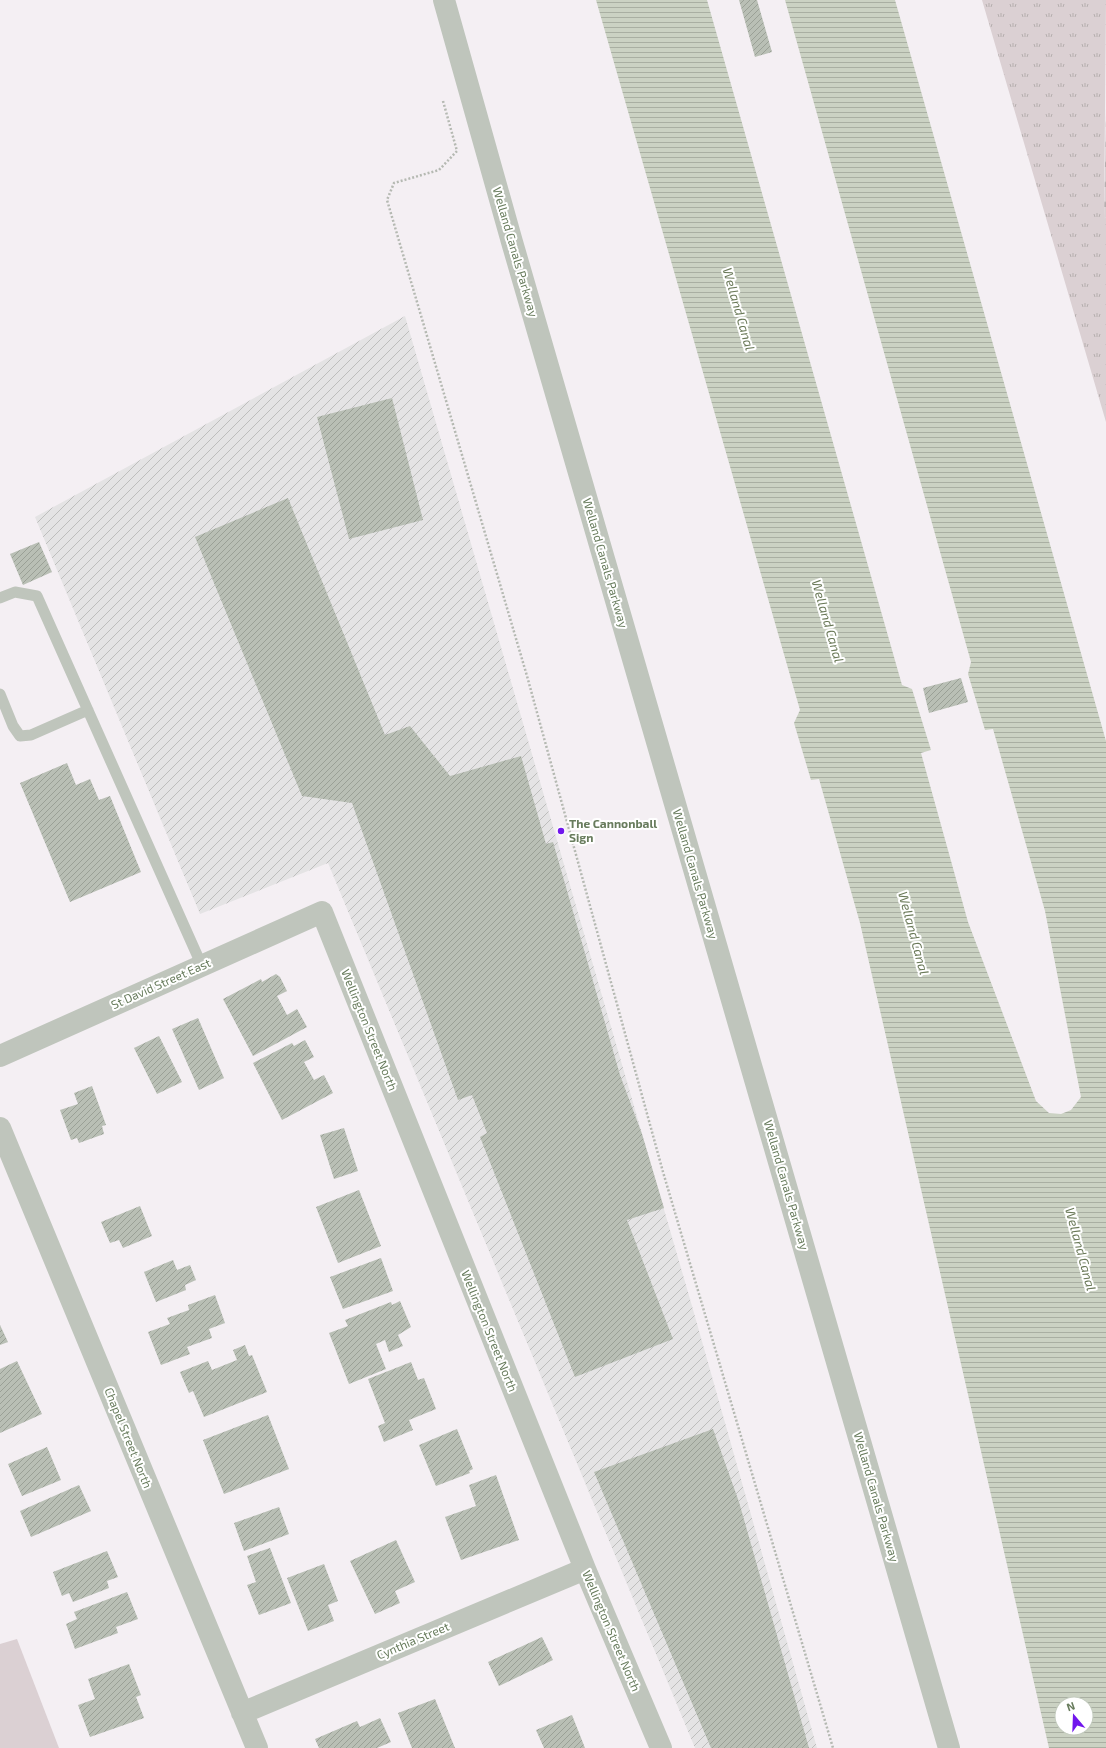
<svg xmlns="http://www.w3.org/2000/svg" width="1106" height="1748" viewBox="0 0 1106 1748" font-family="'Exo 2',sans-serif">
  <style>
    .industrial { fill: url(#industrial-furrows) }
    .grass { fill: url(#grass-tufts) }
    .forest { fill: url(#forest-firs) }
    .green { fill: #dbd0d3 }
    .water { fill: url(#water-rules); fill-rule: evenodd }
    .building { fill: url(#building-hatch) }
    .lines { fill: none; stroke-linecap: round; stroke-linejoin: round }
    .path { stroke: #b5b9b2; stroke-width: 2.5; stroke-dasharray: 2 2; stroke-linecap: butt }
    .service { stroke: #bfc5bc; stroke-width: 11 }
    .minor { stroke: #bfc5bc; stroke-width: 22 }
    .tertiary { stroke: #bfc5bc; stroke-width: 22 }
    .poi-dot { fill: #7116ed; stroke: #fff; stroke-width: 1.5 }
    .labels { text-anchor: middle; stroke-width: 4; stroke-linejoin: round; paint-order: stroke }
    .street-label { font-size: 12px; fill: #687c5d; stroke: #fff }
    .poi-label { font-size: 12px; font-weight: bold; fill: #687c5d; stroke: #fff; text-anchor: start }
    .water-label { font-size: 13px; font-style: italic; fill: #6a7958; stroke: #fff }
  </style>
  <defs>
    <pattern id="industrial-furrows" width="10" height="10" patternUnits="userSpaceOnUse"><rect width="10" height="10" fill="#e4e3e4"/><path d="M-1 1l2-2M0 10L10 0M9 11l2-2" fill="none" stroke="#bdbdbc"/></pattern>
    <pattern id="grass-tufts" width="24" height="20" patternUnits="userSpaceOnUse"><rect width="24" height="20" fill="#dbd0d3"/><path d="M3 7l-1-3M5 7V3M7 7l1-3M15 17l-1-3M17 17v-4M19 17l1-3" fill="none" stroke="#b5aeae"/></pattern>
    <pattern id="forest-firs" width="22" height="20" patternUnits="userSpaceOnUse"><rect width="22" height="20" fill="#dbd0d3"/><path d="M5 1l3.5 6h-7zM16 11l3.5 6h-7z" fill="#b5aeae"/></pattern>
    <pattern id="water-rules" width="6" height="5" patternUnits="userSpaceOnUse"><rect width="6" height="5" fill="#cbd2c3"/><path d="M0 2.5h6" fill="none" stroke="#a9afa2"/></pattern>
    <pattern id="building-hatch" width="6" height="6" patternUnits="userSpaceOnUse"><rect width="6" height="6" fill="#b9bfb5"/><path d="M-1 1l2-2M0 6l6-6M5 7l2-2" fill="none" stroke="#9aa096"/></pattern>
  </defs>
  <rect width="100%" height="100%" fill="#f4eff3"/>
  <path class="industrial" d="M 405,316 L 692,1306 L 817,1748 L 695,1748 L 328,863 L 200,914 L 35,517 Z"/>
  <path class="grass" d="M 982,0 L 1106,0 L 1104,219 L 1106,217 L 1106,422 Z"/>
  <path class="forest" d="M 1106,108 L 1106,217 L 1104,220 Z"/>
  <path class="green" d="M 17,1639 L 59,1748 L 0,1748 L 0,1644 Z"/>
  <path class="water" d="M 596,0 L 707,0 L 902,685 L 912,689 L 931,750 L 921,753 L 968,922 L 1036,1101 L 1049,1113 L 1061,1114 L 1071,1110 L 1081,1097 L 1045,911 L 993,729 L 985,730 L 968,674 L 971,662 L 785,0 L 895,0 L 1106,741 L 1106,1748 L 1049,1748 L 860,923 L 819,779 L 811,780 L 794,723 L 800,710 ZM 1062,1704 L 1086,1704 L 1086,1728 L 1062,1728 Z"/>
  <path class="building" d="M 739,0 L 757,0 L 772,52 L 755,57 Z
    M 392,398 L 423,520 L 349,539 L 317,417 Z
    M 288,498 L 385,735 L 410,726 L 450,776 L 521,756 L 546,844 L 553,842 L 620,1075 L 642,1134 L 664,1208 L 627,1220 L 673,1339 L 575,1377 L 480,1137 L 487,1133 L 472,1095 L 458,1100 L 352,803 L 302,796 L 195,537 Z
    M 39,542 L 52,572 L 23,585 L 10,554 Z
    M 961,678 L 968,702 L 929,713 L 923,688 Z
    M 67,763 L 76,785 L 90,779 L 99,800 L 110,796 L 141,872 L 70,902 L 20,783 Z
    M 276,974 L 280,977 L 287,991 L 277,996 L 287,1015 L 297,1009 L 307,1027 L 253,1056 L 223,999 L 261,979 L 262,982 Z
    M 198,1018 L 224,1078 L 199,1090 L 172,1029 Z
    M 159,1036 L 182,1082 L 157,1094 L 134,1048 Z
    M 305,1040 L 314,1057 L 304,1062 L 314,1080 L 324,1075 L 333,1093 L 282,1120 L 253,1063 L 292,1043 L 294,1046 Z
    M 92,1086 L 106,1125 L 102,1126 L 104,1134 L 79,1143 L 77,1138 L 71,1140 L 60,1110 L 78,1104 L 74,1093 Z
    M 344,1128 L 358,1171 L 334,1179 L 320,1135 Z
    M 359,1190 L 381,1246 L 338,1263 L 316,1207 Z
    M 140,1206 L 152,1236 L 123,1248 L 119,1240 L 110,1243 L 101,1222 Z
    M 381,1258 L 393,1291 L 343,1309 L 330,1277 Z
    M 173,1260 L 177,1270 L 190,1265 L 196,1280 L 185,1285 L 186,1290 L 156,1302 L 144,1272 Z
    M 215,1295 L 225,1323 L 209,1329 L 212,1338 L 187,1347 L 190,1354 L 161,1365 L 148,1332 L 170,1324 L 167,1318 L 189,1310 L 188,1305 Z
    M 400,1301 L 411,1327 L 398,1335 L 403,1346 L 389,1352 L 385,1340 L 376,1344 L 386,1369 L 349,1384 L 329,1333 L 348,1326 L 345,1320 L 391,1302 L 392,1305 Z
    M 0,1325 L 8,1342 L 0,1345 Z
    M 245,1345 L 249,1356 L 252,1355 L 267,1392 L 204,1417 L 193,1391 L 189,1393 L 180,1372 L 208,1361 L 212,1370 L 237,1360 L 233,1350 Z
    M 17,1361 L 42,1414 L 0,1433 L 0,1369 Z
    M 411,1362 L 418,1380 L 424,1378 L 436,1409 L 409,1420 L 413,1430 L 384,1442 L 378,1426 L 385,1423 L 368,1379 Z
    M 268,1415 L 289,1469 L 224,1494 L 203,1440 Z
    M 457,1429 L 473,1469 L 469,1471 L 470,1473 L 436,1486 L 419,1445 Z
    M 713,1429 L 739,1502 L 809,1748 L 711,1748 L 594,1472 Z
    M 47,1447 L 61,1480 L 22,1496 L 8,1464 Z
    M 496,1475 L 519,1540 L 461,1560 L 445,1517 L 476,1506 L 469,1485 Z
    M 79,1485 L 91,1511 L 31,1537 L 20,1511 Z
    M 279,1507 L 289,1534 L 244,1551 L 234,1523 Z
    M 396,1540 L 415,1582 L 395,1591 L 400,1603 L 375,1614 L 350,1561 Z
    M 270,1548 L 291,1603 L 259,1615 L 247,1585 L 256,1582 L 247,1556 Z
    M 107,1551 L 118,1577 L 107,1581 L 109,1588 L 73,1602 L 69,1593 L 62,1596 L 53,1572 Z
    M 324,1564 L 338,1601 L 328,1605 L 334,1621 L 308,1631 L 287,1578 Z
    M 127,1592 L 138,1619 L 116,1627 L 118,1633 L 75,1649 L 66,1624 L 77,1619 L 74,1612 Z
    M 542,1637 L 553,1660 L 499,1686 L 488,1662 Z
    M 129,1664 L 141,1695 L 136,1697 L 144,1718 L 90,1737 L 78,1705 L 95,1699 L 88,1679 Z
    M 435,1699 L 455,1748 L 412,1748 L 398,1713 Z
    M 572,1715 L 585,1748 L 544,1748 L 536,1730 Z
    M 380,1718 L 391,1742 L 377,1748 L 319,1748 L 315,1739 L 357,1721 L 360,1727 Z"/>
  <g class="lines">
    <path class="path" d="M 443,101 L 457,151 L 439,170 L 394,183 L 387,200 L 527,676 L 663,1172 L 833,1748"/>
    <path class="service" d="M 0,598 L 15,592 L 37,596 L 202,966
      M 0,694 L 13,726 L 20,736 L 31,735 L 88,710"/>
    <path class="minor" d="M 0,1056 L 322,912 L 585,1569 L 661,1748
      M 0,1128 L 257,1748
      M 242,1713 L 585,1569"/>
    <path class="tertiary" d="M 444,0 L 512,242 L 949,1748"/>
  </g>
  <circle class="poi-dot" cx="561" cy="831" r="4"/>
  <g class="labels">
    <g class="street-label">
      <text transform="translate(515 252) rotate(74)" y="4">Welland Canals Parkway</text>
      <text transform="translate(605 563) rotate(74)" y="4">Welland Canals Parkway</text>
      <text transform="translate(695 874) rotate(74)" y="4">Welland Canals Parkway</text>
      <text transform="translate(161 984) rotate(-24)" y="4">St David Street East</text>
      <text transform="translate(369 1030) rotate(68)" y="4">Wellington Street North</text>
      <text transform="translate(786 1185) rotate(74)" y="4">Welland Canals Parkway</text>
      <text transform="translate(489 1331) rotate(68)" y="4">Wellington Street North</text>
      <text transform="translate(128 1438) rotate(68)" y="4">Chapel Street North</text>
      <text transform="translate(876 1497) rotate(74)" y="4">Welland Canals Parkway</text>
      <text transform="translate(611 1631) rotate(67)" y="4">Wellington Street North</text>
      <text transform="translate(413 1641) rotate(-23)" y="4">Cynthia Street</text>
    </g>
    <g class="poi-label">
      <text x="569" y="828">The Cannonball<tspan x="569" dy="14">Sign</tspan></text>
    </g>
    <g class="water-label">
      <text transform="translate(739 309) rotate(74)" y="5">Welland Canal</text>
      <text transform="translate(828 621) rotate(74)" y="5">Welland Canal</text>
      <text transform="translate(914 933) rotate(75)" y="5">Welland Canal</text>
      <text transform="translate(1081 1249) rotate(75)" y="5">Welland Canal</text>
    </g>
  </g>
  <g transform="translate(1074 1716) rotate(341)"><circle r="19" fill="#ffffff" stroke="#c3cbbe"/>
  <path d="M0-3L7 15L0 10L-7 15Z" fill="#7116ed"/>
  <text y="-6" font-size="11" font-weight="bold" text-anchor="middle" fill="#687c5d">N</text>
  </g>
</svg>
